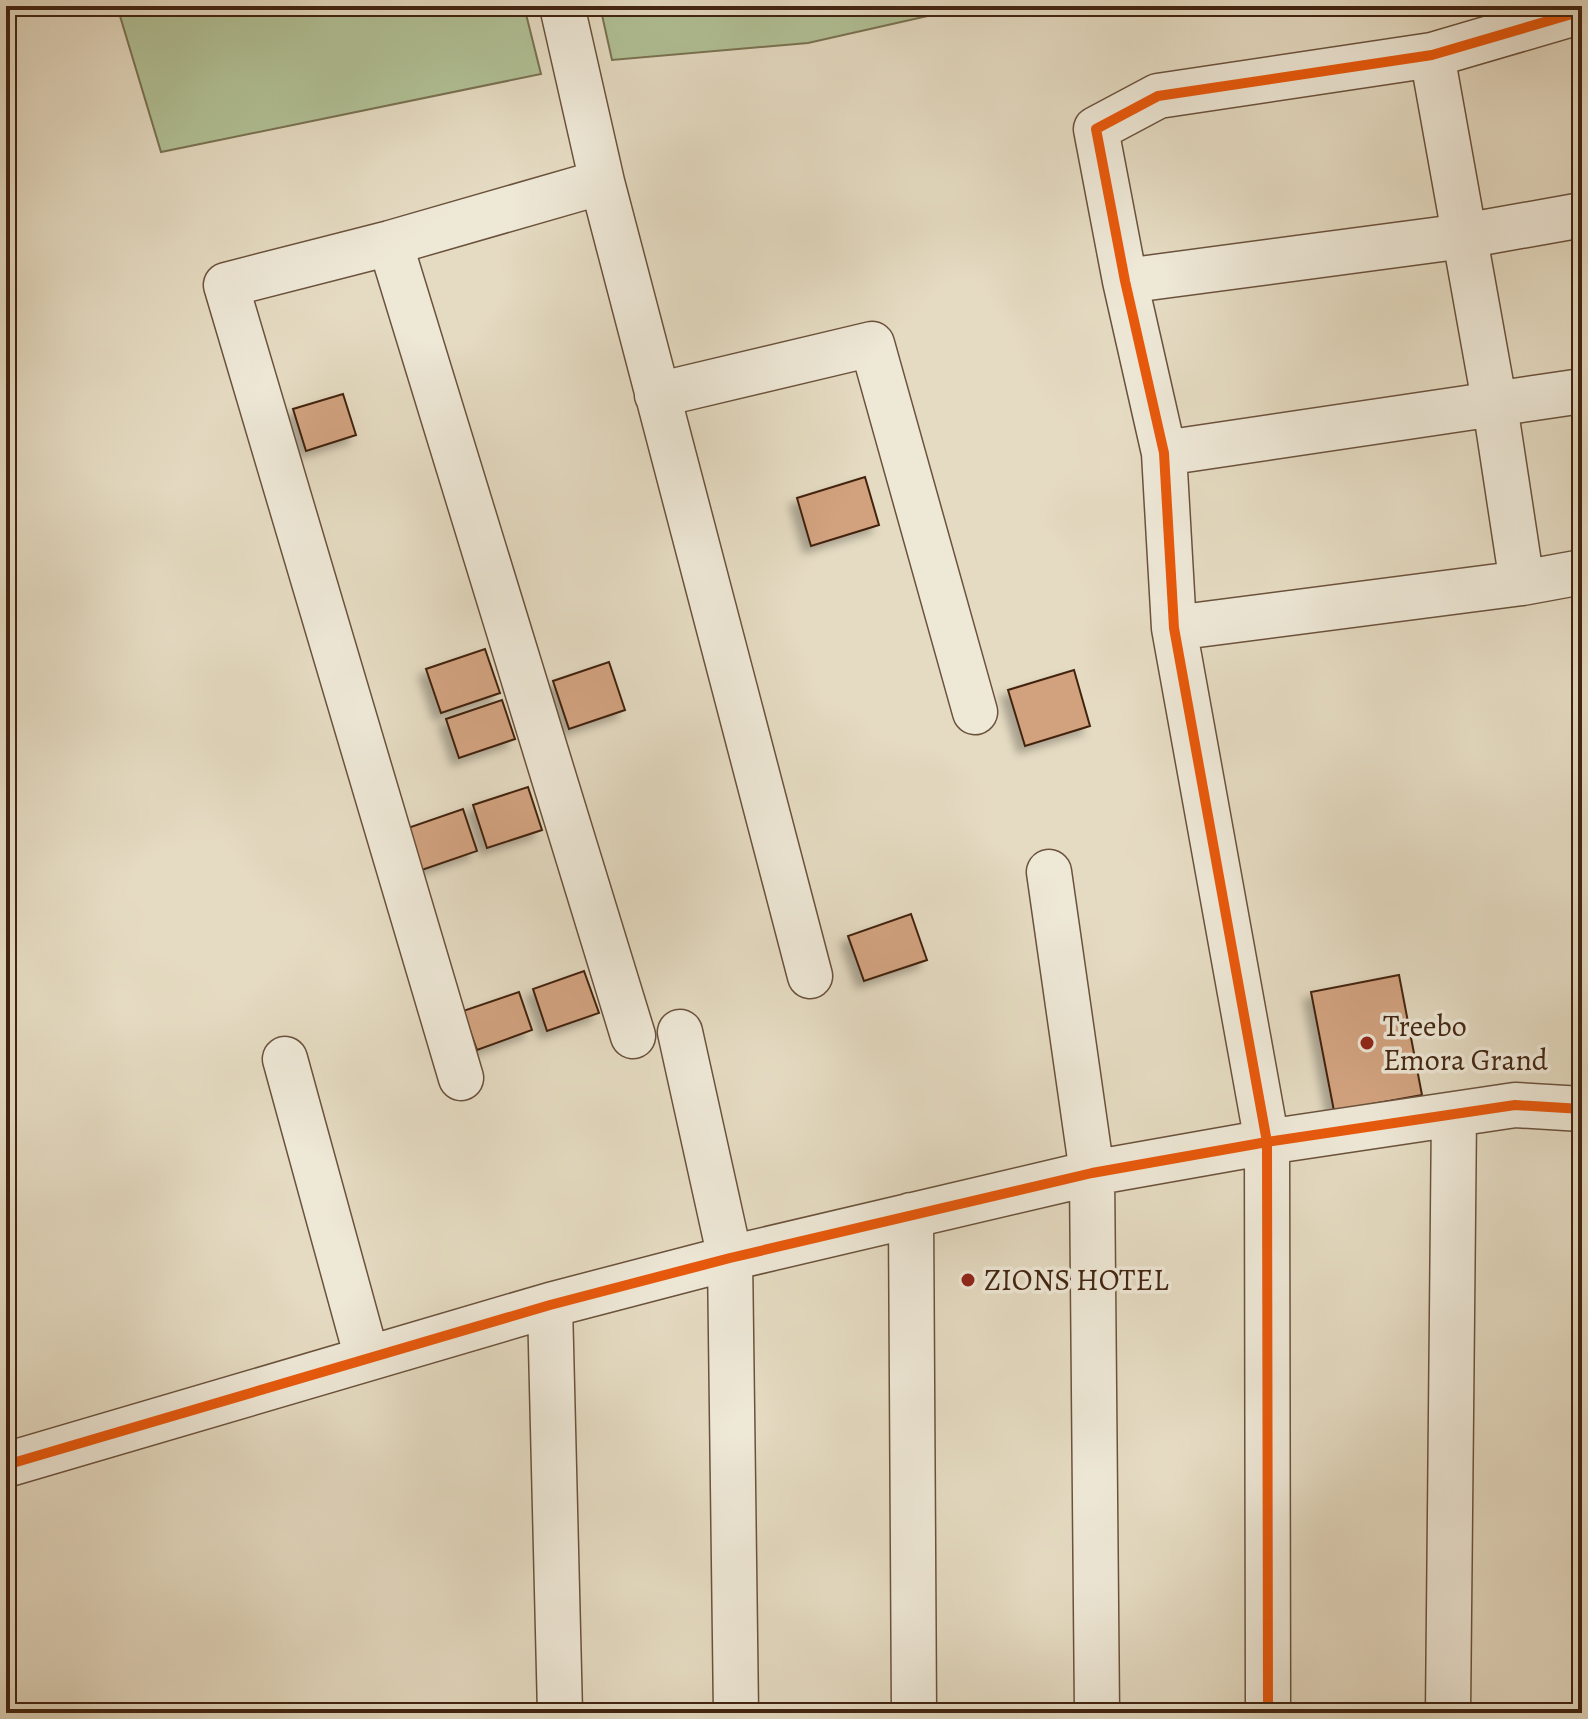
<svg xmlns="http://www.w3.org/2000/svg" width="1588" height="1719" viewBox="0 0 1588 1719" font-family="Alegreya,serif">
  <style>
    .green { fill: #b1c196; stroke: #7a7253; stroke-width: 2 }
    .building { fill: #d2a27f; stroke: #422410; stroke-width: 2; filter: url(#shadow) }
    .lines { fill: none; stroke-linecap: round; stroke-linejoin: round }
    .minor-casing { stroke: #6b523c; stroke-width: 47 }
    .minor { stroke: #eee8d7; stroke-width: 44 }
    .cycleway-casing { stroke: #eee8d7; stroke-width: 15 }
    .cycleway { stroke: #e8590c; stroke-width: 10 }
    .poi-dot { fill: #8f2418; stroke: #eee8d7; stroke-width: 3 }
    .labels { text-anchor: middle; stroke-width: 7; stroke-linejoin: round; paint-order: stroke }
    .poi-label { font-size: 30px; fill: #422410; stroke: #eee8d7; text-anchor: start }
  </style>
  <defs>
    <filter id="shadow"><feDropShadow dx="-7" dy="7" stdDeviation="4" flood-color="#0004"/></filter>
  </defs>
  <rect width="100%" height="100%" fill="#e5dbc2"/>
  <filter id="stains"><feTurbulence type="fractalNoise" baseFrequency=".0025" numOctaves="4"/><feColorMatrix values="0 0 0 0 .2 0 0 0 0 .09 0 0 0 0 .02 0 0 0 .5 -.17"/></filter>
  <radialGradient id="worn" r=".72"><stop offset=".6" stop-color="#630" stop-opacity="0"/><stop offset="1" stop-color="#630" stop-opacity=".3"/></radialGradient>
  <path class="green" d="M 117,6 L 524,6 L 541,74 L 161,152 Z
    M 600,6 L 972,6 L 808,43 L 612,60 Z"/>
  <path class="building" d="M 343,394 L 356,435 L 306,451 L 293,409 Z
    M 865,477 L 879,525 L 811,546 L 797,498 Z
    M 485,649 L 500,693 L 441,713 L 426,669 Z
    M 609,662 L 625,710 L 569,729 L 553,681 Z
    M 1074,670 L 1090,726 L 1025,746 L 1008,690 Z
    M 502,700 L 515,739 L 459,758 L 446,719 Z
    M 528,787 L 542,830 L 487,848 L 473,805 Z
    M 463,809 L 477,851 L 416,872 L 402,830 Z
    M 911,914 L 927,960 L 864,981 L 848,936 Z
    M 584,971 L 599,1013 L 547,1031 L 533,989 Z
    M 1399,975 L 1422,1095 L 1334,1111 L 1311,992 Z
    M 519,992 L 532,1030 L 477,1050 L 463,1011 Z"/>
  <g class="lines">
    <g class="minor-casing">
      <path id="minor" d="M 562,6 L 602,182 L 810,976
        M 1432,55 L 1495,406 L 1522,583
        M 390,243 L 633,1036
        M 1125,281 L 1464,236 L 1582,215
        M 657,395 L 872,344 L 975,712
        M 1164,453 L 1582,391
        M 1174,628 L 1522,583 L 1582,572
        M 1049,872 L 1092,1173 L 1097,1713
        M 680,1032 L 730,1258 L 736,1713
        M 285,1059 L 367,1358
        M 461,1078 L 226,285 L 390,243 L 602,182
        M 911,1215 L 914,1713
        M 550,1305 L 560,1713
        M 6,1465 L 550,1305 L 730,1258 L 1092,1173 L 1267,1142 L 1515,1105 L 1582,1109
        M 1268,1713 L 1267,1142 L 1174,628 L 1164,453 L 1125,281 L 1096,129 L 1158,96 L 1432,55 L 1582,11
        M 1448,1713 L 1454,1114"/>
    </g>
    <use href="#minor" class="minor"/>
    <g class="cycleway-casing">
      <path id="cycleway" d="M 6,1465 L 550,1305 L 730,1258 L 1092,1173 L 1267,1142 L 1515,1105 L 1582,1109
        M 1268,1713 L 1267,1142 L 1174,628 L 1164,453 L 1125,281 L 1096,129 L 1158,96 L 1432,55 L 1582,11"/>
    </g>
    <use href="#cycleway" class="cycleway"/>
  </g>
  <g class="poi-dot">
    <circle cx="1367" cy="1043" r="8"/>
    <circle cx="968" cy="1280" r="8"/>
  </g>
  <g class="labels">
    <g class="poi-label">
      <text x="1383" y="1036">Treebo<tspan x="1383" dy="34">Emora Grand</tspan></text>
      <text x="984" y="1290">ZIONS HOTEL</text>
    </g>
  </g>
  <rect width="1588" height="1719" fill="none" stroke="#e5dbc2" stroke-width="32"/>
  <rect x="8" y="8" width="1572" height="1703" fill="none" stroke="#422410" stroke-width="4"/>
  <rect x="16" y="16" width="1556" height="1687" fill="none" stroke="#422410" stroke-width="2"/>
  <rect width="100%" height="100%" filter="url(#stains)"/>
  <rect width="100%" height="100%" fill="url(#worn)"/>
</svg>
